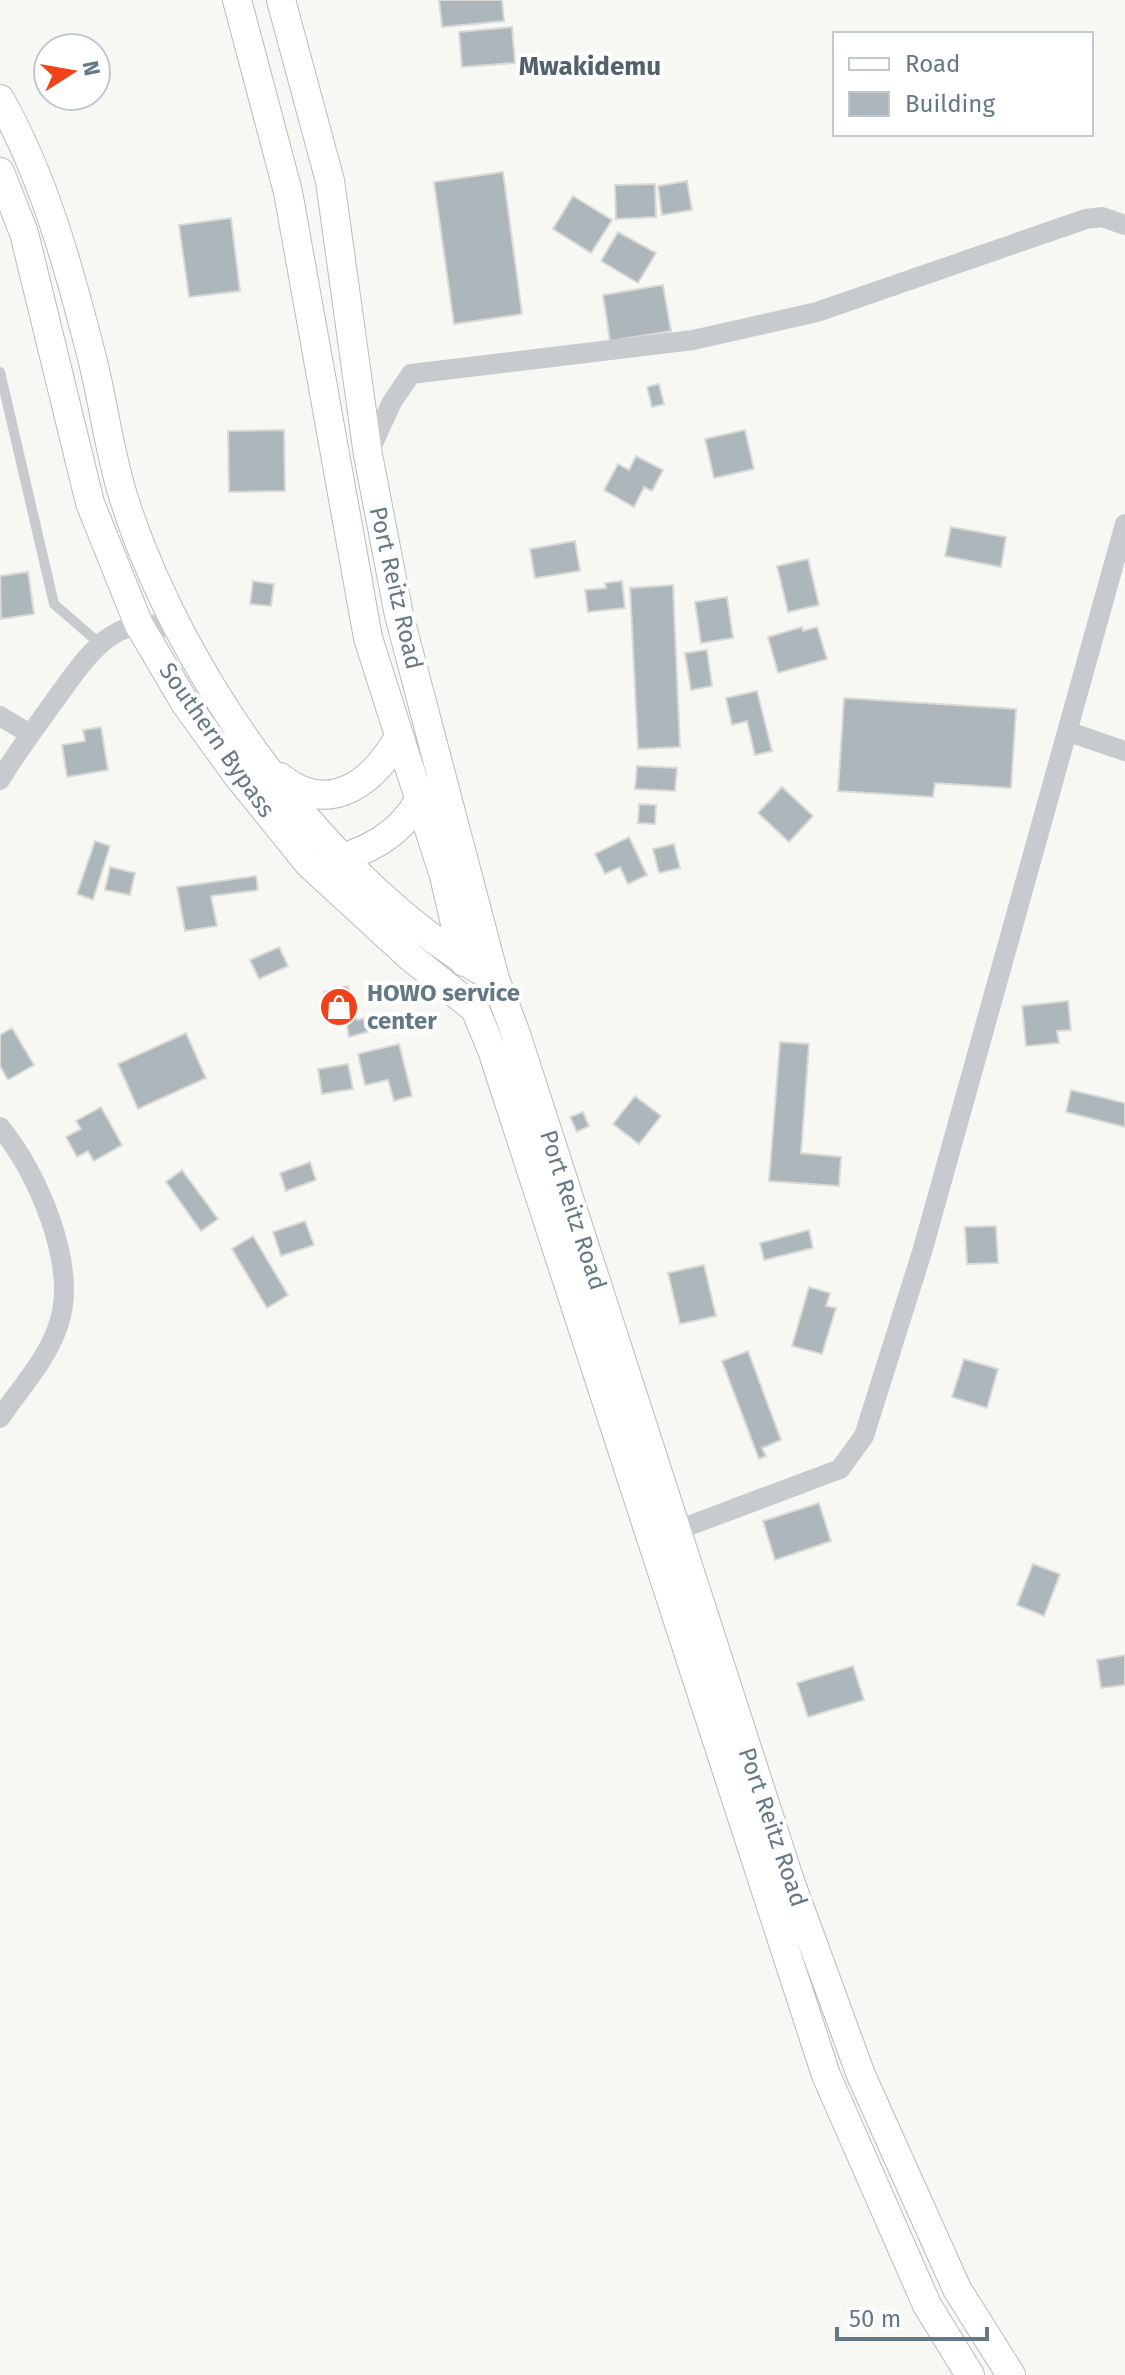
<svg xmlns="http://www.w3.org/2000/svg" width="1125" height="2375" viewBox="0 0 1125 2375" font-family="'Fira Sans',sans-serif">
  <style>
    .building { fill: #adb6bb; stroke: #d9d9d6; stroke-width: 2 }
    .lines { fill: none; stroke-linecap: round; stroke-linejoin: round }
    .secondary-casing { stroke: #b7bdc1; stroke-width: 30 }
    .service { stroke: #c7cbce; stroke-width: 10 }
    .minor { stroke: #c7cbce; stroke-width: 20 }
    .secondary { stroke: #fff; stroke-width: 28 }
    .labels { text-anchor: middle; stroke-width: 8; stroke-linejoin: round; paint-order: stroke }
    .street-label { font-size: 24px; fill: #647987; stroke: #fff }
    .poi-label { font-size: 24px; font-weight: bold; fill: #647987; stroke: #fff; text-anchor: start }
    .neighbourhood-label { font-size: 26px; font-weight: bold; fill: #52626c; stroke: #fff }
  </style>
  <rect width="100%" height="100%" fill="#f7f7f4"/>
  <path class="building" d="M 439,0 L 502,0 L 504,21 L 442,27 Z
    M 512,27 L 515,63 L 462,67 L 459,32 Z
    M 503,172 L 522,314 L 454,324 L 434,182 Z
    M 687,181 L 692,210 L 662,215 L 658,186 Z
    M 655,184 L 656,217 L 616,219 L 615,185 Z
    M 573,196 L 612,220 L 591,253 L 553,229 Z
    M 231,218 L 240,291 L 189,297 L 179,225 Z
    M 618,232 L 656,253 L 638,283 L 601,261 Z
    M 663,285 L 671,331 L 610,341 L 603,295 Z
    M 659,384 L 664,404 L 652,407 L 647,387 Z
    M 284,430 L 285,491 L 229,492 L 228,431 Z
    M 745,430 L 754,469 L 714,478 L 705,439 Z
    M 636,456 L 663,470 L 652,491 L 644,487 L 634,507 L 604,490 L 618,464 L 629,470 Z
    M 951,527 L 1006,537 L 1001,567 L 945,556 Z
    M 575,541 L 580,571 L 535,578 L 530,549 Z
    M 808,559 L 819,605 L 788,612 L 777,566 Z
    M 28,572 L 34,614 L 1,619 L 0,576 Z
    M 253,581 L 274,584 L 271,606 L 250,604 Z
    M 622,581 L 625,608 L 588,612 L 585,590 L 606,588 L 605,583 Z
    M 673,585 L 680,747 L 638,749 L 630,588 Z
    M 727,597 L 733,638 L 701,643 L 695,602 Z
    M 802,627 L 803,631 L 817,627 L 827,659 L 778,673 L 768,637 Z
    M 707,650 L 712,686 L 691,690 L 685,653 Z
    M 757,691 L 772,751 L 755,755 L 747,721 L 732,725 L 726,698 Z
    M 844,698 L 1016,709 L 1011,788 L 935,783 L 933,797 L 838,791 Z
    M 101,727 L 108,770 L 67,777 L 62,745 L 85,741 L 83,730 Z
    M 637,766 L 677,768 L 675,791 L 635,789 Z
    M 782,787 L 813,816 L 789,842 L 758,813 Z
    M 639,804 L 656,805 L 655,824 L 638,823 Z
    M 629,837 L 647,875 L 628,884 L 620,867 L 605,874 L 595,854 Z
    M 95,841 L 110,846 L 93,900 L 77,894 Z
    M 674,844 L 680,868 L 659,873 L 653,849 Z
    M 110,867 L 135,873 L 130,895 L 105,890 Z
    M 256,876 L 258,890 L 211,896 L 217,926 L 185,931 L 177,887 Z
    M 279,947 L 288,966 L 259,979 L 250,960 Z
    M 348,986 L 357,1020 L 367,1018 L 370,1031 L 349,1037 L 346,1021 L 332,1024 L 324,992 Z
    M 1068,1001 L 1071,1030 L 1057,1031 L 1059,1043 L 1026,1046 L 1022,1006 Z
    M 12,1028 L 34,1065 L 8,1080 L 0,1066 L 0,1035 Z
    M 186,1033 L 206,1078 L 138,1109 L 118,1064 Z
    M 780,1042 L 809,1044 L 801,1153 L 841,1157 L 839,1186 L 769,1181 Z
    M 399,1044 L 412,1096 L 394,1101 L 388,1080 L 365,1085 L 358,1054 Z
    M 348,1064 L 353,1089 L 322,1094 L 318,1069 Z
    M 1071,1090 L 1125,1103 L 1125,1127 L 1066,1112 Z
    M 635,1096 L 661,1116 L 639,1144 L 613,1124 Z
    M 101,1107 L 122,1145 L 94,1161 L 88,1151 L 77,1157 L 66,1137 L 81,1129 L 76,1121 Z
    M 583,1112 L 589,1126 L 577,1132 L 570,1117 Z
    M 310,1162 L 316,1180 L 286,1191 L 280,1173 Z
    M 182,1170 L 218,1219 L 201,1231 L 166,1182 Z
    M 305,1221 L 314,1245 L 281,1256 L 273,1232 Z
    M 996,1226 L 998,1263 L 967,1264 L 965,1227 Z
    M 809,1230 L 813,1248 L 764,1260 L 760,1243 Z
    M 253,1236 L 288,1295 L 267,1308 L 232,1249 Z
    M 704,1265 L 716,1316 L 680,1324 L 668,1273 Z
    M 809,1287 L 830,1293 L 826,1306 L 836,1308 L 822,1354 L 792,1346 Z
    M 748,1351 L 781,1440 L 762,1448 L 766,1456 L 759,1459 L 722,1361 Z
    M 964,1359 L 998,1369 L 987,1408 L 952,1397 Z
    M 819,1503 L 831,1541 L 775,1560 L 763,1521 Z
    M 1033,1564 L 1060,1574 L 1044,1616 L 1017,1605 Z
    M 1125,1655 L 1125,1685 L 1101,1688 L 1097,1660 Z
    M 853,1666 L 864,1700 L 808,1717 L 797,1683 Z"/>
  <g class="lines">
    <g class="secondary-casing">
      <path id="secondary" d="M 237,0 L 288,192 L 368,638 L 444,876 L 464,962
        M 281,0 L 330,181 L 368,455 L 399,615 L 495,979 L 516,1034 L 790,1881 L 861,2075 L 957,2289 L 1011,2375
        M 0,99 C 44,177 69,268 91,354 C 104,403 109,454 125,502 C 182,679 330,887 495,979
        M 0,172 L 24,233 L 90,503 L 139,625 L 185,703 L 237,775 L 309,864 L 408,955 L 475,1009 L 492,1050 L 826,2075 L 927,2305 L 970,2375
        M 280,777 C 329,817 373,783 399,737
        M 326,861 C 364,855 401,834 419,800"/>
    </g>
    <path class="service" d="M 0,372 L 54,604 L 99,643"/>
    <path class="minor" d="M 368,454 L 392,402 L 411,374 L 693,340 L 817,312 L 1086,219 L 1102,217 L 1125,225
      M 0,716 L 30,734
      M 1069,732 L 1125,751
      M 0,780 C 16,753 35,728 53,703 C 86,658 115,606 179,631
      M 0,1127 C 37,1171 78,1265 59,1323 C 48,1359 20,1388 0,1418
      M 675,1531 L 840,1469 L 864,1436 L 922,1252 L 1125,524"/>
    <use href="#secondary" class="secondary"/>
  </g>
  <defs>
    <g id="shop-disc" transform="scale(2)"><circle r="9.5" fill="#f1421a" stroke="#fff"/><path d="M-5-2.5h2.3a2.7 3.5 0 0 1 5.4 0H5L5.5 6h-11ZM-1.5-2.5h3a1.5 2.3 0 0 0-3 0Z" fill="#fff"/></g>
  </defs>
  <g fill-rule="evenodd">
    <use href="#shop-disc" x="339" y="1007"/>
  </g>
  <g class="labels">
    <g class="street-label">
      <text transform="translate(396 588) rotate(77)" y="8">Port Reitz Road</text>
      <text transform="translate(217 740) rotate(55)" y="8">Southern Bypass</text>
      <text transform="translate(573 1210) rotate(72)" y="8">Port Reitz Road</text>
      <text transform="translate(773 1827) rotate(71)" y="8">Port Reitz Road</text>
    </g>
    <g class="poi-label">
      <text x="367" y="1001">HOWO service<tspan x="367" dy="28">center</tspan></text>
    </g>
    <g class="neighbourhood-label">
      <text x="590" y="75">Mwakidemu</text>
    </g>
  </g>
  <rect x="833" y="32" width="260" height="104" fill="#ffffff" stroke="#c1c9cf" stroke-width="2"/>
  <rect x="849" y="58" width="40" height="12" fill="#ffffff" stroke="#c1c9cf" stroke-width="2"/>
  <text x="905" y="72" font-size="24" fill="#647987">Road</text>
  <rect x="849" y="92" width="40" height="24" fill="#adb6bb" stroke="#c1c9cf" stroke-width="2"/>
  <text x="905" y="112" font-size="24" fill="#647987">Building</text>
  <g transform="translate(72 72) rotate(79)"><circle r="38" fill="#ffffff" stroke="#c1c9cf" stroke-width="2"/>
  <path d="M0-6L14 30L0 20L-14 30Z" fill="#f1421a"/>
  <text y="-12" font-size="22" font-weight="bold" text-anchor="middle" fill="#647987">N</text>
  </g>
  <path d="M837 2327v12h150v-12" fill="none" stroke="#647987" stroke-width="4"/>
  <text x="849" y="2327" font-size="24" fill="#647987" stroke="#ffffff" stroke-width="6" paint-order="stroke">50 m</text>
</svg>
